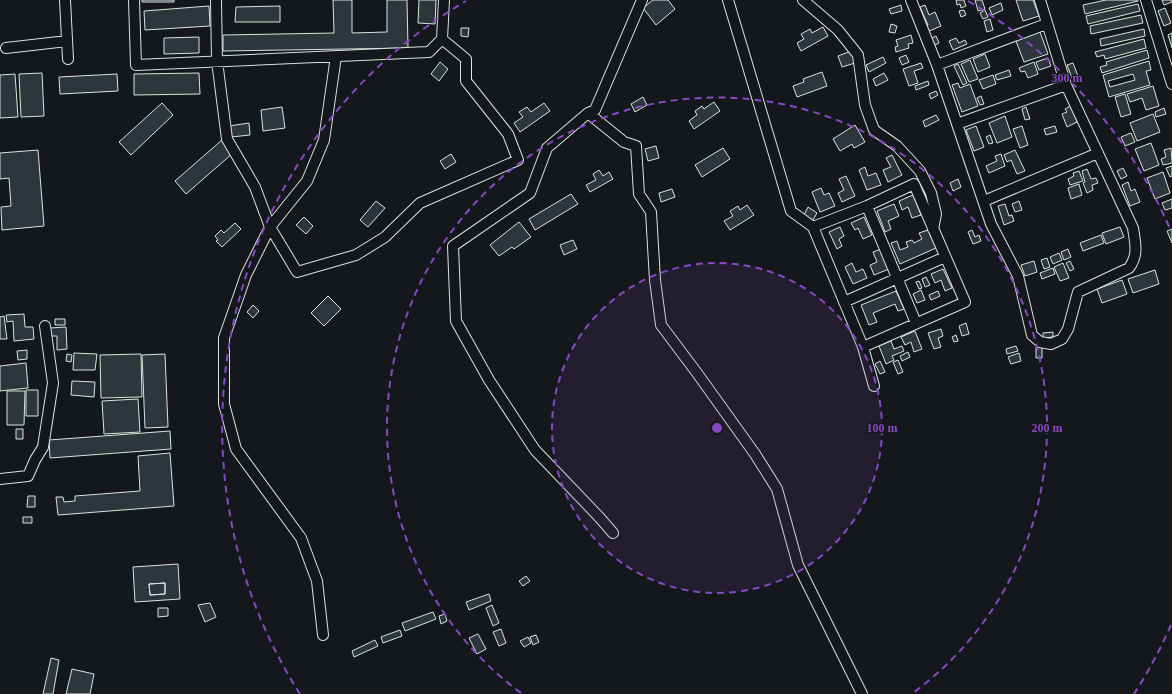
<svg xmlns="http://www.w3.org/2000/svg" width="1172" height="694" viewBox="0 0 1172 694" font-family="Georgia,serif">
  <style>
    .building { fill: #2c363c; stroke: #d8e6dc; fill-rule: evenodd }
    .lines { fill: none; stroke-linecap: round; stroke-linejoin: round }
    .street-casing { stroke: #d8e6dc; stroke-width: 12 }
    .street { stroke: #14181c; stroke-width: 10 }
    .ring { fill: none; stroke: #8948c3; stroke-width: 2; stroke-dasharray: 7 5 }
    .centre { fill: #8948c3; stroke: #14181c; stroke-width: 2 }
    .ring-label { font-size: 12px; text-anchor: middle; font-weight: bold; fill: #8948c3; stroke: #14181c; stroke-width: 3; stroke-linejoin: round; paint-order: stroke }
  </style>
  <rect width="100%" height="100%" fill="#14181c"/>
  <path class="building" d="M 142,0 L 174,0 L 174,2 L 142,2 Z
    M 333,0 L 352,0 L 352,33 L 387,32 L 387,0 L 407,0 L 408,48 L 223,51 L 223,35 L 334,33 Z
    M 419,0 L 436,0 L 435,24 L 418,23 Z
    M 653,0 L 668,0 L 675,9 L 656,25 L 643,8 Z
    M 956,0 L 964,0 L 966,6 L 961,8 L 960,4 L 957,5 Z
    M 975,0 L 982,0 L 985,9 L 978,11 Z
    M 1016,0 L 1033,0 L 1039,16 L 1023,21 Z
    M 1106,0 L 1138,0 L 1138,1 L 1085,14 L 1083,5 Z
    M 1162,0 L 1172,0 L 1172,2 L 1164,5 Z
    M 1001,3 L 1003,10 L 992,15 L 989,8 Z
    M 1138,4 L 1140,11 L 1088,24 L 1086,16 Z
    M 901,5 L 902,11 L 891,14 L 889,9 Z
    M 925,5 L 929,15 L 935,12 L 941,26 L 927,32 L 925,26 L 928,25 L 920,7 Z
    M 209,6 L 210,26 L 145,30 L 144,11 Z
    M 280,6 L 280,22 L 235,22 L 236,7 Z
    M 1165,8 L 1171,23 L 1164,26 L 1158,11 Z
    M 964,10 L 966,15 L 961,17 L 959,11 Z
    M 985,10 L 988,17 L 983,19 L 980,13 Z
    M 1141,15 L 1143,23 L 1091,34 L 1090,26 Z
    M 990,19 L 993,30 L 987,32 L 984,21 Z
    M 891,24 L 897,26 L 895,33 L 889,32 Z
    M 823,27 L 828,36 L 801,51 L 797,43 L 804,39 L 801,34 L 810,29 L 812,33 Z
    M 461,28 L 469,28 L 468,37 L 461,36 Z
    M 1144,29 L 1145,36 L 1101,46 L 1100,39 Z
    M 1040,32 L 1048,54 L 1024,62 L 1016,41 Z
    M 1172,33 L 1172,48 L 1168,35 Z
    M 911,35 L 913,43 L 908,44 L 909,48 L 896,52 L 895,47 L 898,46 L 896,40 Z
    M 936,36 L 939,43 L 933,46 L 930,39 Z
    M 199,37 L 199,53 L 164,54 L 164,38 Z
    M 956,38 L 959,43 L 965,40 L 967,44 L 953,50 L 949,41 Z
    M 1144,39 L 1146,48 L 1105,59 L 1104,55 L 1097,57 L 1095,52 Z
    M 1147,50 L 1149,58 L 1102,73 L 1100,67 L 1107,65 L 1106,62 Z
    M 851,51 L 855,63 L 842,67 L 838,56 Z
    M 985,54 L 990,67 L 978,72 L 973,59 Z
    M 906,55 L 909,62 L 902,65 L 899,58 Z
    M 883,57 L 886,63 L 869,72 L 866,65 Z
    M 1048,58 L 1051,66 L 1039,70 L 1036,62 Z
    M 970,60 L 978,79 L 969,82 L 961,64 Z
    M 1149,61 L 1151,70 L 1146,71 L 1150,85 L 1109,97 L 1103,75 ZM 1133,74 L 1135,80 L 1110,87 L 1108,81 Z
    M 440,62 L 448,69 L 439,81 L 431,74 Z
    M 1034,62 L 1038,74 L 1028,78 L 1025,71 L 1021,72 L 1019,68 Z
    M 921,63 L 923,68 L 914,71 L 918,83 L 909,86 L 903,69 Z
    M 1073,63 L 1078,76 L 1072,78 L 1067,65 Z
    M 958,64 L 967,83 L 963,85 L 954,66 Z
    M 1009,70 L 1011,76 L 997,80 L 995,75 Z
    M 822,72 L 827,86 L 797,97 L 793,86 L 804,82 L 803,79 Z
    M 42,73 L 44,116 L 21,117 L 19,74 Z
    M 199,73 L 200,94 L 134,95 L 134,74 Z
    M 884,73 L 888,80 L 876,86 L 873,79 Z
    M 15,74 L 18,117 L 0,118 L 0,75 Z
    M 117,74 L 118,91 L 60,94 L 59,77 Z
    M 993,75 L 996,84 L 983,89 L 979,80 Z
    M 928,81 L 929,85 L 916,90 L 915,86 Z
    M 958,83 L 960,88 L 970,84 L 978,106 L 962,112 L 952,85 Z
    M 1153,86 L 1159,106 L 1146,110 L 1142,98 L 1130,102 L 1127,94 Z
    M 936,91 L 938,95 L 931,99 L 929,94 Z
    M 1125,94 L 1131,114 L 1121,117 L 1115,97 Z
    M 981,96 L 984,104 L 980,105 L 977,98 Z
    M 643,97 L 647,105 L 635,112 L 631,104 Z
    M 714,102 L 720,111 L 694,129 L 689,121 L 697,115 L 695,111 L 702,106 L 704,109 Z
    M 162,103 L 173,115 L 131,155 L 119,142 Z
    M 544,103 L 550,111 L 520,132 L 514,123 L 523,117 L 519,112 L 527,107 L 531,112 Z
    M 1071,106 L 1077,122 L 1067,127 L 1062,114 L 1067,112 L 1065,109 Z
    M 282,107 L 285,128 L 263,131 L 261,110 Z
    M 1026,107 L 1030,119 L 1025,120 L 1022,109 Z
    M 1164,108 L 1166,114 L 1156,117 L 1155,112 Z
    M 1153,114 L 1160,132 L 1137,141 L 1130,123 Z
    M 936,115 L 939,120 L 925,127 L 923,121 Z
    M 1005,116 L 1012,137 L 997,143 L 989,123 Z
    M 249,123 L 250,135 L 231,137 L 229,126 Z
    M 855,125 L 865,142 L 854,148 L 852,144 L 840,151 L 833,139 Z
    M 976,126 L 984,147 L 974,151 L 966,130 Z
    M 1022,126 L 1028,145 L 1020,148 L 1013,129 Z
    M 1055,126 L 1057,132 L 1046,135 L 1044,129 Z
    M 1131,133 L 1135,142 L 1125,146 L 1121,137 Z
    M 990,135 L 993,143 L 989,144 L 986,137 Z
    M 222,140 L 233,153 L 186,194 L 175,181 Z
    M 1151,143 L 1159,165 L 1144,171 L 1135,149 Z
    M 656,146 L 659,158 L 648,161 L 645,149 Z
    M 723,148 L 730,159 L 702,177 L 695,165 Z
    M 1171,148 L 1172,163 L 1163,165 L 1161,159 L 1166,157 L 1164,150 Z
    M 38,150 L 44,226 L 2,230 L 1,207 L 11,206 L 9,178 L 0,179 L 0,153 Z
    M 1015,150 L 1025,171 L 1017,174 L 1011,160 L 1007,162 L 1004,155 Z
    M 451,154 L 456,162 L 445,169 L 440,161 Z
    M 1001,154 L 1005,166 L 989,173 L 986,166 L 997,161 L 995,156 Z
    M 892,155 L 902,175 L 888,182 L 883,170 L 891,167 L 886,158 Z
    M 1172,166 L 1172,176 L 1170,177 L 1166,168 Z
    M 865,167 L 868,176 L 876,173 L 881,185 L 867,190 L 859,170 Z
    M 1123,168 L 1127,176 L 1121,179 L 1117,171 Z
    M 1087,169 L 1091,179 L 1096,178 L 1098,183 L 1092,185 L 1093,190 L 1087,193 L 1083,183 L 1085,182 L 1082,171 Z
    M 599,170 L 603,176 L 609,172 L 613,179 L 590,192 L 586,185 L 596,180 L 593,174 Z
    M 1079,171 L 1083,181 L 1070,185 L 1068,179 L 1074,176 L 1073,173 Z
    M 1163,172 L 1170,193 L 1155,199 L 1147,178 Z
    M 846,176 L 855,196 L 842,202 L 838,193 L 844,190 L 839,179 Z
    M 958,179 L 961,187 L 953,191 L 950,183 Z
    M 1128,182 L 1131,191 L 1135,189 L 1140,202 L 1130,206 L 1122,185 Z
    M 1079,184 L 1082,195 L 1071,199 L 1068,188 Z
    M 821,188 L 824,195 L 829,193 L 835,206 L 820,212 L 812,192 Z
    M 672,189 L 675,197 L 661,202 L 659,193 Z
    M 571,194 L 578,204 L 535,230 L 529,219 Z
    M 913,195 L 921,215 L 912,218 L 908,207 L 902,210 L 899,201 Z
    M 1172,199 L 1172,208 L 1165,210 L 1162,203 Z
    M 376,201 L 385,208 L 368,227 L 360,220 Z
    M 1019,201 L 1022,210 L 1015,212 L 1012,204 Z
    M 894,204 L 899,216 L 888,221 L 891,229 L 885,232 L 877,211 Z
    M 1005,204 L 1009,216 L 1012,215 L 1014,221 L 1004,225 L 998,206 Z
    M 747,205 L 754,215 L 730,230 L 724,221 L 733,216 L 730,211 L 738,206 L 740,210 Z
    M 808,207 L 817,213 L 813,220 L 804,215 Z
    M 304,217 L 313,226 L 306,234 L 296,225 Z
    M 864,217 L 872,235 L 863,239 L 858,228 L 855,230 L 851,223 Z
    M 519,222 L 531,237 L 514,249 L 512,247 L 499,256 L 490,245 Z
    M 235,223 L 241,229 L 222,247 L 216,241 L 218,240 L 215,236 L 221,230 L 224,233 Z
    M 840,227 L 844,236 L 839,239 L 842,246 L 837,249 L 829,232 Z
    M 1120,227 L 1124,237 L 1106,244 L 1102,233 Z
    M 1172,229 L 1172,243 L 1167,231 Z
    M 928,230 L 936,248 L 900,264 L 891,243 L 897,241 L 900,250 L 908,247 L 906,242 L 912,240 L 914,243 L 922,239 L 919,233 Z
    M 972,230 L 975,237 L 979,235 L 981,241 L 973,244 L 968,232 Z
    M 1101,235 L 1104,243 L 1083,251 L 1080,243 Z
    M 573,240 L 577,249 L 564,255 L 560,245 Z
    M 881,249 L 889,269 L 874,275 L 870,265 L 877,262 L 873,252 Z
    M 1068,249 L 1071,257 L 1064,260 L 1061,252 Z
    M 1059,253 L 1062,260 L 1053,264 L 1050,257 Z
    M 1047,258 L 1050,267 L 1044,269 L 1041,260 Z
    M 1034,261 L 1037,272 L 1025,276 L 1021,265 Z
    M 1070,261 L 1074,269 L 1070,271 L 1066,263 Z
    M 852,263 L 856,272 L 863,269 L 867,278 L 853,284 L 845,267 Z
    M 1063,263 L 1069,278 L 1060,281 L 1054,267 Z
    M 1053,268 L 1055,274 L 1042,279 L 1040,273 Z
    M 943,269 L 952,288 L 945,291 L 941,280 L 935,283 L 931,274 Z
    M 1155,270 L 1159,284 L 1133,293 L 1128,279 Z
    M 926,277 L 930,285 L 925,287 L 922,279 Z
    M 1122,280 L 1127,294 L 1102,303 L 1097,289 Z
    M 919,281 L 922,288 L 919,289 L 916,282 Z
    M 921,290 L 925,300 L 917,303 L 913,294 Z
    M 896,291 L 904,309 L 898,311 L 895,304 L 873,313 L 877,322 L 869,325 L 861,305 Z
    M 938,291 L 940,296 L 931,300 L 929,295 Z
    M 328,296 L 341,309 L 324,326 L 311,313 Z
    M 253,305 L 259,311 L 253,318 L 247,312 Z
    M 24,314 L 25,327 L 33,327 L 34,339 L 14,341 L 13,321 L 7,322 L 6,315 Z
    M 4,316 L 7,339 L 0,339 L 0,317 Z
    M 55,319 L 65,319 L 65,325 L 55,325 Z
    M 966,323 L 969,334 L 962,336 L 959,326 Z
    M 66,327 L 67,349 L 57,350 L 57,336 L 50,336 L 50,328 Z
    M 941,329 L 943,336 L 938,338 L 941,347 L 934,349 L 928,333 Z
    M 915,331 L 922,349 L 914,352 L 911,342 L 905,345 L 901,337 Z
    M 1053,332 L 1053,337 L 1043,338 L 1043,333 Z
    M 956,335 L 958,341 L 954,342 L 952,337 Z
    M 891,341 L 894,349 L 902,346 L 904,351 L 892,356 L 894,360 L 886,364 L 879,346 Z
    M 1016,346 L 1018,351 L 1007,354 L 1006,349 Z
    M 1036,347 L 1042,347 L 1042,358 L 1036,358 Z
    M 27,350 L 27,359 L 18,360 L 17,351 Z
    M 908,352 L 910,357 L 902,361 L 900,356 Z
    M 74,353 L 97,354 L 95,370 L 73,370 Z
    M 1019,353 L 1021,361 L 1011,364 L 1008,357 Z
    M 67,354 L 72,355 L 71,362 L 66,361 Z
    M 141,354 L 142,397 L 101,398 L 100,355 Z
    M 165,354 L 168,427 L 145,428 L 142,355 Z
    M 898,360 L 903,372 L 898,374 L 893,362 Z
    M 880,361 L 885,372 L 880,374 L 875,364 Z
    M 26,363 L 28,388 L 0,391 L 0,366 Z
    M 72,381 L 95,382 L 94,397 L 71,395 Z
    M 26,390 L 38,390 L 38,416 L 26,416 Z
    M 7,391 L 25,391 L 24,425 L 7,425 Z
    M 138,399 L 140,432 L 104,434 L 102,401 Z
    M 16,429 L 23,429 L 23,439 L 16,439 Z
    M 170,431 L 171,449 L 50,458 L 49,440 Z
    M 170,453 L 174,506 L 58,515 L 56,497 L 63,497 L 64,502 L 75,501 L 75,496 L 140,491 L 138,456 Z
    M 28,496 L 35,496 L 35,507 L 27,507 Z
    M 23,517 L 32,517 L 32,523 L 23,523 Z
    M 178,564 L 180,599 L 135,602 L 133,567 ZM 165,583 L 165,594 L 150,595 L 149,584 Z
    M 526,576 L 530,581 L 523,586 L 519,581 Z
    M 165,583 L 165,594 L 150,595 L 149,584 Z
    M 489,594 L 491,601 L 469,610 L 466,602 Z
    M 210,603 L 216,617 L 205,622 L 198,605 Z
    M 492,605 L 499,623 L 493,626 L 486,608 Z
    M 158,608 L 168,608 L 168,616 L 158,617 Z
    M 433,612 L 436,619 L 405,631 L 402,623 Z
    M 445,614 L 447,621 L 441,624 L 439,616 Z
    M 501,629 L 506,643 L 499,646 L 493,632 Z
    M 400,630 L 402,636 L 383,643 L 381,637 Z
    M 478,634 L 486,649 L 477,654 L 469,638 Z
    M 536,635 L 539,642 L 533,645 L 530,637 Z
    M 528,637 L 531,643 L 524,647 L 520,641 Z
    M 375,640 L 378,646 L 354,657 L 352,651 Z
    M 51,658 L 59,660 L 53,694 L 43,694 Z
    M 72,669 L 94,674 L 90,694 L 66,694 Z"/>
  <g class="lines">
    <g class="street-casing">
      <path id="street" d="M 65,0 L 68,59
        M 134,0 L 136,65 L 429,52 L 442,39 L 444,0
        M 216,0 L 217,61 L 227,139 L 255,187 L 270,227 L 297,272 L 356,255 L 385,237 L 420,203 L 518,160 L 508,134 L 466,81 L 466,59 L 442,39
        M 728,0 L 791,211 L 813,227 L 863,347 L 874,386
        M 803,0 L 838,30 L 858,55 L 865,105 L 874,130 L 897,146 L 920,171 L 931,193 L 936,214 L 933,229
        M 911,0 L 937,65 L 991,224 L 1018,276 L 1032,335 L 1040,342 L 1051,344 L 1062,339 L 1068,329 L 1078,292 L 1129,268 C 1139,255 1135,242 1133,228 L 1066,85 L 1040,0
        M 1146,0 L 1172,84
        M 6,48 L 67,41
        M 937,65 L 1046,24
        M 588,113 L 624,142 L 636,146 L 639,194 L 651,212 L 655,280 L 661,325 L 697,373 L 755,454 L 777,489 L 798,565 L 862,694
        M 957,124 L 1066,85
        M 984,201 L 1098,153
        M 867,206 L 916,323
        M 813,227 L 867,206 L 914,184 L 965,302 L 863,347
        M 844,302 L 945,257
        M 0,479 L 28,476 L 35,460 L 43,447 L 53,383 L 45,326
        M 613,533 L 600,518 L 535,450 L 489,380 L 456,321 L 453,246 L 530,193 L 547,148 L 588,113 L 595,110 L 642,0
        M 323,635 L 317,581 L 301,538 L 236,449 L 224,404 L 224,338 L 246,275 L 270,227 L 307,181 L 324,140 L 336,56"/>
    </g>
    <use href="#street" class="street"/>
  </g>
  <circle cx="717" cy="428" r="165" fill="#8948c3" fill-opacity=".12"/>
  <g class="ring">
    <circle cx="717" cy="428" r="165"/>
    <path d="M521 693A330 330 0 1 1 913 693"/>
    <path d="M1171 625A495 495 0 0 1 1134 694M300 694A495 495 0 0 1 466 1M968 1A495 495 0 0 1 1171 231"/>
  </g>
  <circle cx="717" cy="428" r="6" class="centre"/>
  <g class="ring-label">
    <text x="1067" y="82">300 m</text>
    <text x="882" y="432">100 m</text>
    <text x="1047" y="432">200 m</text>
  </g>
</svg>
